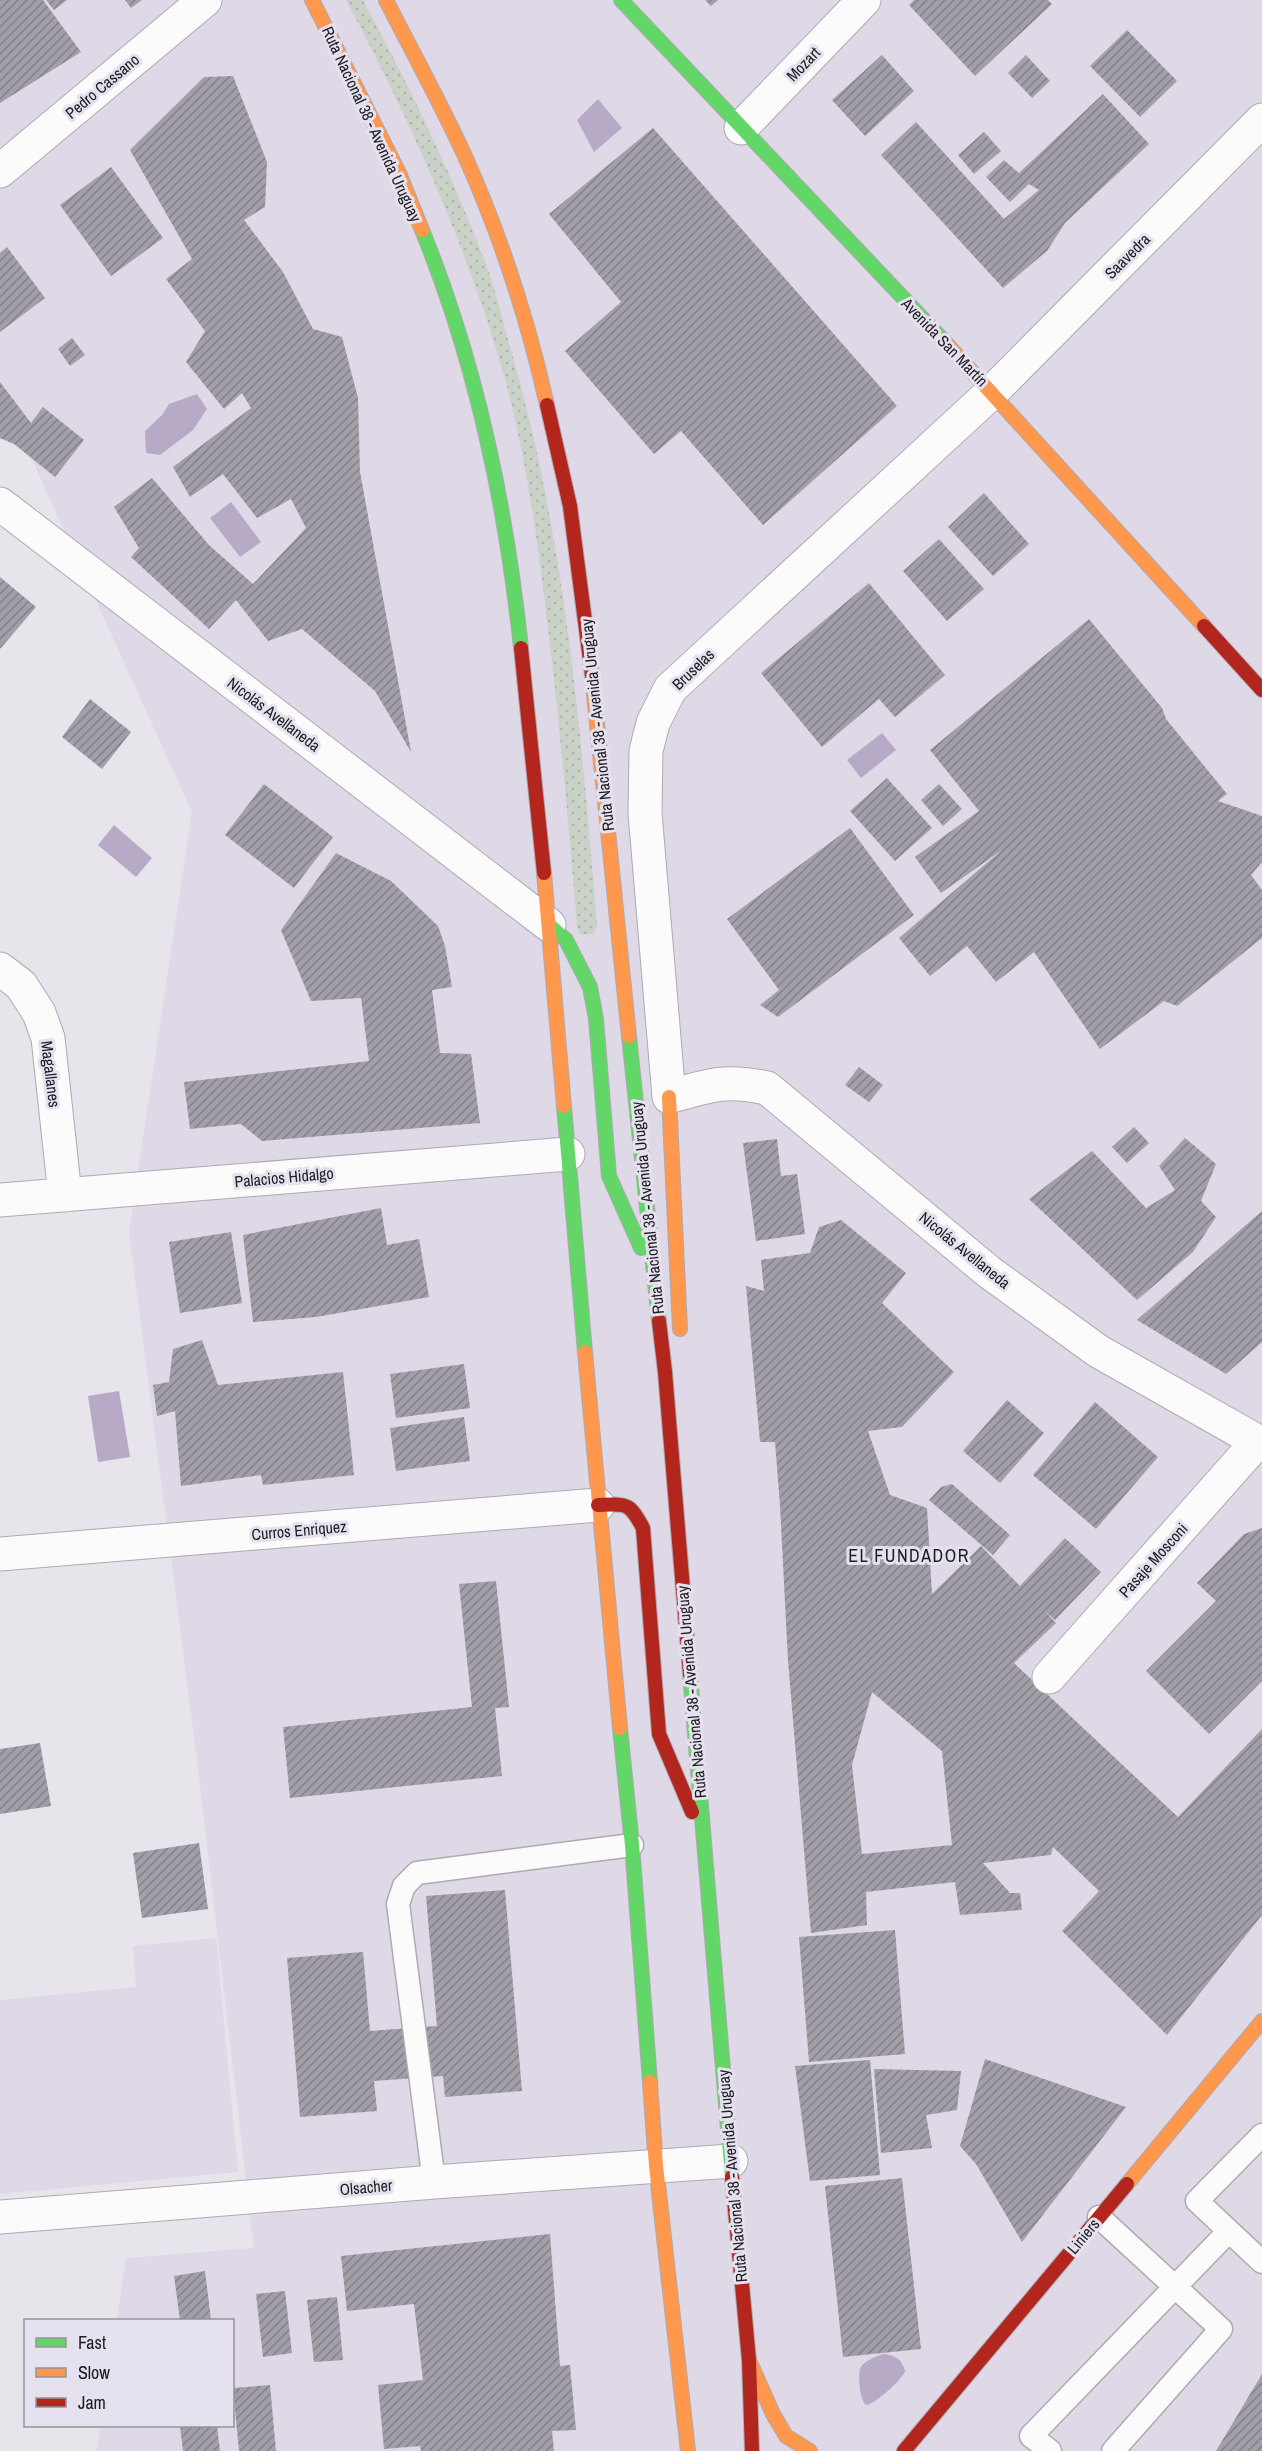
<svg xmlns="http://www.w3.org/2000/svg" width="1262" height="2451" viewBox="0 0 1262 2451" font-family="'Archivo Narrow',sans-serif">
  <style>
    .built { fill: #ded8e7 }
    .grass { fill: url(#grass-dots) }
    .water { fill: #b6aac6 }
    .building { fill: url(#building-hatch); fill-rule: evenodd }
    .lines { fill: none; stroke-linecap: round; stroke-linejoin: round }
    .lane-casing { stroke: #adaab0; stroke-width: 25 }
    .street-casing { stroke: #adaab0; stroke-width: 35 }
    .fast-casing { stroke: #adaab0; stroke-width: 16 }
    .slow-casing { stroke: #adaab0; stroke-width: 16 }
    .jam-casing { stroke: #adaab0; stroke-width: 16 }
    .lane { stroke: #fbfbfc; stroke-width: 22 }
    .street { stroke: #fbfbfc; stroke-width: 33 }
    .fast { stroke: #63d668; stroke-width: 14 }
    .slow { stroke: #ff974d; stroke-width: 14 }
    .jam { stroke: #b3261e; stroke-width: 14 }
    .labels { text-anchor: middle; stroke-width: 6; stroke-linejoin: round; paint-order: stroke }
    .street-label { font-size: 16px; fill: #1e1c21; stroke: #e6e1ee }
    .neighbourhood-label { font-size: 18px; letter-spacing: 1.5px; fill: #1e1c21; stroke: #e6e1ee }
  </style>
  <defs>
    <pattern id="grass-dots" width="8" height="8" patternUnits="userSpaceOnUse" patternTransform="scale(1.5)"><rect width="8" height="8" fill="#cad1c7"/><path d="M2 2h.1M6 6h.1" fill="none" stroke="#adb3ab" stroke-width="1.8" stroke-linecap="round"/></pattern>
    <pattern id="building-hatch" width="6" height="6" patternUnits="userSpaceOnUse" patternTransform="scale(1.5)"><rect width="6" height="6" fill="#a39fa9"/><path d="M-1 1l2-2M0 6l6-6M5 7l2-2" fill="none" stroke="#848189"/></pattern>
  </defs>
  <rect width="100%" height="100%" fill="#e7e4eb"/>
  <path class="built" d="M 0,0 L 1262,0 L 1262,2451 L 97,2451 L 101,2426 L 232,2426 L 232,2320 L 117,2320 L 126,2258 L 254,2248 L 198,1768 L 129,1232 L 192,812 L 0,389 Z
    M 216,1938 L 238,2172 L 0,2194 L 0,2000 L 136,1987 L 133,1946 Z"/>
  <path class="grass" d="M 346,0 L 363,0 C 408,84 450,170 484,259 C 495,287 502,318 510,347 C 565,536 581,731 597,926 L 593,934 L 580,934 L 577,927 C 569,827 560,727 548,628 C 538,545 527,460 505,379 C 468,248 410,120 346,0 Z"/>
  <path class="water" d="M 598,99 L 622,128 L 594,152 L 577,120 Z
    M 197,394 L 207,409 L 193,430 L 160,455 L 146,453 L 145,431 L 162,415 L 169,404 Z
    M 231,502 L 261,542 L 240,557 L 210,518 Z
    M 882,733 L 896,750 L 861,778 L 847,760 Z
    M 114,825 L 152,858 L 136,877 L 98,845 Z
    M 119,1391 L 130,1457 L 98,1462 L 88,1396 Z
    M 883,2354 C 895,2355 902,2359 905,2371 C 903,2379 874,2405 866,2405 C 860,2400 857,2375 861,2367 C 864,2361 877,2356 883,2354 Z"/>
  <path class="building" d="M 0,0 L 43,0 L 81,52 L 0,103 Z
    M 46,0 L 67,0 L 54,10 Z
    M 125,0 L 142,0 L 131,8 Z
    M 705,0 L 718,0 L 711,6 Z
    M 914,0 L 1048,0 L 1052,4 L 975,76 L 909,5 Z
    M 1127,30 L 1177,81 L 1140,117 L 1090,66 Z
    M 882,55 L 914,91 L 865,136 L 832,100 Z
    M 1026,55 L 1050,81 L 1032,98 L 1008,73 Z
    M 233,76 L 267,162 L 265,207 L 244,220 L 283,272 L 313,329 L 342,337 L 358,398 L 360,472 L 411,752 L 375,691 L 302,629 L 268,641 L 236,600 L 209,629 L 131,557 L 139,548 L 114,507 L 152,478 L 209,545 L 253,584 L 306,528 L 291,499 L 257,518 L 223,474 L 190,497 L 173,467 L 251,408 L 242,393 L 224,409 L 186,362 L 205,331 L 166,279 L 192,259 L 130,150 L 204,77 Z
    M 1103,94 L 1149,144 L 1065,223 L 1047,251 L 1003,288 L 881,155 L 916,122 L 1004,219 L 1039,190 L 1029,184 L 1010,202 L 986,177 L 1004,160 L 1019,173 Z
    M 653,128 L 897,406 L 763,525 L 681,431 L 654,454 L 565,351 L 621,302 L 549,214 Z
    M 984,132 L 1001,151 L 974,174 L 958,155 Z
    M 111,167 L 163,238 L 111,276 L 60,205 Z
    M 7,247 L 45,298 L 0,332 L 0,253 Z
    M 72,338 L 85,355 L 70,366 L 58,349 Z
    M 0,382 L 31,423 L 43,407 L 84,440 L 55,477 L 14,444 L 0,438 Z
    M 984,493 L 1029,544 L 993,576 L 948,527 Z
    M 939,539 L 984,589 L 947,621 L 903,571 Z
    M 0,577 L 36,607 L 0,649 Z
    M 869,583 L 945,675 L 895,717 L 879,699 L 822,747 L 761,673 Z
    M 1089,619 L 1162,708 L 1166,719 L 1227,794 L 1218,801 L 1262,816 L 1262,862 L 1251,875 L 1262,890 L 1262,938 L 1177,1006 L 1164,1001 L 1100,1049 L 1034,952 L 996,982 L 967,946 L 930,976 L 899,938 L 1002,850 L 941,893 L 915,857 L 979,811 L 930,750 Z
    M 90,699 L 131,732 L 102,769 L 62,737 Z
    M 887,778 L 932,828 L 895,861 L 850,811 Z
    M 264,784 L 333,837 L 294,888 L 225,835 Z
    M 939,784 L 962,809 L 943,826 L 921,800 Z
    M 850,828 L 914,915 L 778,1017 L 760,1005 L 779,990 L 727,919 Z
    M 336,853 L 391,881 L 438,926 L 445,946 L 452,987 L 432,990 L 440,1053 L 471,1054 L 480,1123 L 262,1141 L 241,1124 L 190,1129 L 184,1082 L 369,1061 L 361,998 L 311,1001 L 281,930 Z
    M 859,1067 L 883,1085 L 869,1102 L 845,1085 Z
    M 1134,1127 L 1149,1143 L 1127,1163 L 1112,1147 Z
    M 1185,1138 L 1216,1164 L 1201,1201 L 1216,1217 L 1193,1252 L 1137,1300 L 1029,1199 L 1092,1151 L 1146,1208 L 1175,1190 L 1159,1166 Z
    M 777,1139 L 781,1176 L 797,1174 L 805,1234 L 756,1241 L 743,1143 Z
    M 381,1208 L 387,1245 L 419,1239 L 429,1297 L 316,1317 L 253,1322 L 243,1235 Z
    M 1262,1211 L 1262,1342 L 1226,1374 L 1137,1320 Z
    M 841,1220 L 906,1273 L 882,1303 L 954,1372 L 902,1427 L 868,1431 L 890,1495 L 927,1508 L 932,1594 L 981,1546 L 1020,1586 L 1065,1538 L 1101,1572 L 1055,1620 L 1045,1611 L 1056,1623 L 1014,1663 L 1178,1817 L 1262,1729 L 1262,1915 L 1167,2035 L 1062,1931 L 1099,1891 L 1053,1847 L 1051,1855 L 983,1863 L 1010,1893 L 1020,1893 L 1022,1910 L 960,1915 L 955,1882 L 866,1892 L 867,1925 L 811,1933 L 788,1661 L 780,1505 L 775,1442 L 760,1442 L 746,1286 L 764,1291 L 761,1260 L 810,1253 L 819,1227 ZM 872,1692 L 942,1751 L 952,1845 L 862,1854 L 852,1765 Z
    M 231,1232 L 242,1303 L 180,1313 L 169,1242 Z
    M 202,1340 L 218,1385 L 343,1372 L 354,1475 L 263,1485 L 261,1475 L 181,1486 L 175,1411 L 157,1416 L 153,1385 L 169,1382 L 173,1349 Z
    M 464,1364 L 470,1408 L 396,1418 L 390,1374 Z
    M 1007,1400 L 1044,1433 L 1000,1483 L 963,1451 Z
    M 1095,1402 L 1158,1457 L 1096,1529 L 1033,1475 Z
    M 464,1417 L 470,1461 L 396,1471 L 390,1428 Z
    M 952,1484 L 1010,1535 L 993,1555 L 929,1500 L 941,1487 Z
    M 1262,1528 L 1262,1681 L 1209,1734 L 1146,1671 L 1216,1601 L 1197,1583 L 1244,1534 Z
    M 496,1581 L 509,1707 L 495,1708 L 502,1776 L 290,1798 L 283,1727 L 472,1707 L 459,1584 Z
    M 40,1743 L 51,1806 L 0,1814 L 0,1749 Z
    M 199,1843 L 208,1909 L 142,1918 L 133,1853 Z
    M 505,1890 L 522,2091 L 445,2097 L 443,2076 L 374,2081 L 377,2111 L 300,2117 L 287,1958 L 363,1952 L 370,2031 L 437,2026 L 426,1896 Z
    M 895,1930 L 905,2054 L 809,2062 L 799,1937 Z
    M 985,2059 L 1126,2107 L 1022,2242 L 976,2164 L 960,2146 Z
    M 870,2060 L 880,2175 L 810,2181 L 795,2066 Z
    M 874,2069 L 961,2071 L 957,2110 L 926,2115 L 932,2148 L 881,2153 Z
    M 902,2178 L 921,2349 L 843,2357 L 825,2186 Z
    M 550,2234 L 560,2366 L 570,2365 L 576,2430 L 552,2431 L 554,2451 L 421,2451 L 420,2446 L 384,2449 L 378,2385 L 423,2380 L 414,2304 L 347,2311 L 341,2256 Z
    M 205,2271 L 211,2320 L 180,2320 L 174,2276 Z
    M 285,2291 L 292,2353 L 263,2357 L 256,2294 Z
    M 337,2297 L 343,2360 L 314,2362 L 307,2300 Z
    M 1262,2374 L 1262,2451 L 1216,2451 Z
    M 270,2385 L 276,2451 L 239,2451 L 233,2388 Z
    M 180,2426 L 217,2426 L 220,2451 L 183,2451 Z"/>
  <g class="lines">
    <g class="lane-casing">
      <path id="lane" d="M 1262,2135 L 1197,2201 L 1262,2262
        M 434,2182 L 398,1904 L 404,1886 L 417,1873 L 632,1845
        M 1099,2217 L 1221,2329 L 1113,2451
        M 1050,2451 L 1031,2436 L 1228,2232"/>
    </g>
    <g class="street-casing">
      <path id="street" d="M 1262,120 L 992,392 L 670,689 L 653,723 L 646,751 L 645,813 L 669,1097 C 710,1085 724,1079 767,1088 L 989,1272 L 1098,1351 L 1262,1444
        M 741,128 L 864,0
        M 0,171 L 205,0
        M 0,504 L 549,925
        M 0,969 L 21,985 L 39,1013 L 48,1038 L 65,1195
        M 0,1200 L 568,1154
        M 0,1554 L 598,1505
        M 1049,1677 L 1257,1442
        M 0,2217 L 434,2182 L 731,2161"/>
    </g>
    <g class="fast-casing">
      <path id="fast" d="M 621,0 L 943,340
        M 422,230 C 476,362 506,506 521,648
        M 549,925 L 566,940 L 590,987 L 596,1019 L 609,1176 L 641,1248
        M 629,1036 L 659,1321
        M 564,1106 L 585,1352
        M 690,1674 L 732,2177
        M 620,1728 L 632,1845 L 650,2082"/>
    </g>
    <g class="slow-casing">
      <path id="slow" d="M 312,0 L 399,173 L 422,230
        M 386,0 C 412,51 440,102 464,154 C 500,234 528,320 547,405
        M 943,340 L 1204,626
        M 592,675 L 629,1036
        M 544,873 L 564,1106
        M 669,1097 L 680,1329
        M 585,1352 L 620,1728
        M 650,2082 L 656,2166 L 688,2451
        M 1127,2184 L 1262,2021
        M 749,2360 L 773,2414 L 786,2436 L 810,2451"/>
    </g>
    <g class="jam-casing">
      <path id="jam" d="M 547,405 L 570,506 L 592,675
        M 1204,626 L 1262,690
        M 521,648 L 544,873
        M 659,1321 L 665,1372 L 690,1674
        M 598,1505 C 627,1504 629,1502 643,1528 L 659,1734 L 692,1812
        M 732,2177 L 749,2360 L 752,2451
        M 904,2451 L 1127,2184"/>
    </g>
    <use href="#lane" class="lane"/>
    <use href="#street" class="street"/>
    <use href="#fast" class="fast"/>
    <use href="#slow" class="slow"/>
    <use href="#jam" class="jam"/>
  </g>
  <g class="labels">
    <g class="street-label">
      <text transform="translate(803 64) rotate(-46)" y="6">Mozart</text>
      <text transform="translate(102 86) rotate(-40)" y="6">Pedro Cassano</text>
      <text transform="translate(372 124) rotate(65)" y="6">Ruta Nacional 38 - Avenida Uruguay</text>
      <text transform="translate(1127 256) rotate(-45)" y="6">Saavedra</text>
      <text transform="translate(945 342) rotate(46)" y="6">Avenida San Martín</text>
      <text transform="translate(693 669) rotate(-44)" y="6">Bruselas</text>
      <text transform="translate(274 714) rotate(37)" y="6">Nicolás Avellaneda</text>
      <text transform="translate(597 725) rotate(-96)" y="6">Ruta Nacional 38 - Avenida Uruguay</text>
      <text transform="translate(51 1074) rotate(83)" y="6">Magallanes</text>
      <text transform="translate(284 1177) rotate(-5)" y="6">Palacios Hidalgo</text>
      <text transform="translate(647 1208) rotate(-96)" y="6">Ruta Nacional 38 - Avenida Uruguay</text>
      <text transform="translate(965 1250) rotate(39)" y="6">Nicolás Avellaneda</text>
      <text transform="translate(299 1530) rotate(-5)" y="6">Curros Enriquez</text>
      <text transform="translate(1153 1560) rotate(-48)" y="6">Pasaje Mosconi</text>
      <text transform="translate(691 1692) rotate(-95)" y="6">Ruta Nacional 38 - Avenida Uruguay</text>
      <text transform="translate(732 2176) rotate(-95)" y="6">Ruta Nacional 38 - Avenida Uruguay</text>
      <text transform="translate(366 2187) rotate(-5)" y="6">Olsacher</text>
      <text transform="translate(1083 2236) rotate(-50)" y="6">Liniers</text>
    </g>
    <g class="neighbourhood-label">
      <text x="909" y="1562">EL FUNDADOR</text>
    </g>
  </g>
  <rect x="24" y="2319" width="210" height="108" fill="#e6e1ee" stroke="#96929c" stroke-width="1.5"/>
  <rect x="36" y="2338" width="30" height="9" fill="#63d668" stroke="#96929c" stroke-width="1.5"/>
  <text x="78" y="2349" font-size="18" fill="#1e1c21">Fast</text>
  <rect x="36" y="2368" width="30" height="9" fill="#ff974d" stroke="#96929c" stroke-width="1.5"/>
  <text x="78" y="2379" font-size="18" fill="#1e1c21">Slow</text>
  <rect x="36" y="2398" width="30" height="9" fill="#b3261e" stroke="#96929c" stroke-width="1.5"/>
  <text x="78" y="2409" font-size="18" fill="#1e1c21">Jam</text>
</svg>
